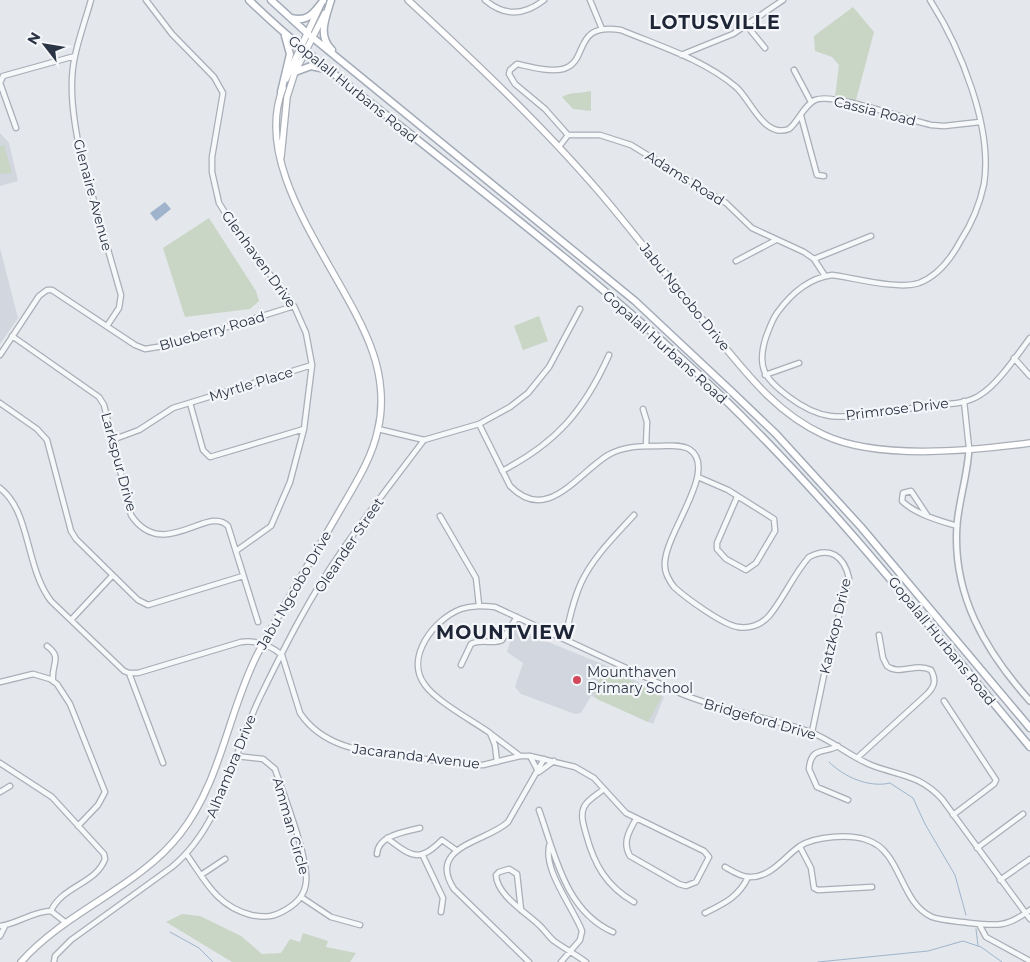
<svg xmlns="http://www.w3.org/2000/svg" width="1030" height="962" viewBox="0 0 1030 962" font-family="Montserrat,sans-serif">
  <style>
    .built { fill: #d2d6de }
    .green { fill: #c9d6c5 }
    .water { fill: #9fb4cc }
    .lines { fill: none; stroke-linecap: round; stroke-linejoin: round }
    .stream { stroke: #9fb4cc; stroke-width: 1 }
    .minor-casing { stroke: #a9aeb7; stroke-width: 7 }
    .tertiary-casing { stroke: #a9aeb7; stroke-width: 8 }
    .secondary-casing { stroke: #a9aeb7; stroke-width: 8 }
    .primary-casing { stroke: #a3abb8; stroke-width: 9 }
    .minor { stroke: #f7f8fa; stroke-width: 4.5 }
    .tertiary { stroke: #f7f8fa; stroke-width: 5 }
    .secondary { stroke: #fff; stroke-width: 5.5 }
    .primary { stroke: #fff; stroke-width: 6 }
    .poi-dot { fill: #d1495b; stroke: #f4f6f9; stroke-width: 2 }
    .labels { text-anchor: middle; stroke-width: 4.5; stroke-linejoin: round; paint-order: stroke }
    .street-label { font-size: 14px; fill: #2b3445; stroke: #f4f6f9 }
    .poi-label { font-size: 14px; fill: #2b3445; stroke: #f4f6f9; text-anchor: start }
    .district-label { font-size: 19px; font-weight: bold; letter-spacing: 1px; fill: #1d2536; stroke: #f4f6f9 }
  </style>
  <rect width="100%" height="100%" fill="#e4e7ec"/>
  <path class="built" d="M 0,133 L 9,143 L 18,181 L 0,186 Z
    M 0,248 L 18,318 L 0,344 Z
    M 514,628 L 617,670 L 664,697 L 653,724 L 591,696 L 581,713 L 575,714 L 521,694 L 515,687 L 523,663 L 507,652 Z"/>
  <path class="green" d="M 853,7 L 874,32 L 856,100 L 835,97 L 839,65 L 832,57 L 815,51 L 814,36 Z
    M 591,91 L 591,111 L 573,109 L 562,97 C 572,91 580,94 591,91 Z
    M 4,145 L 12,173 L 0,174 L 0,146 Z
    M 209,218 L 256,291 L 259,301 L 250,309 L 185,317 L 163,248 Z
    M 539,316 L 548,341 L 523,350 L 514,326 Z
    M 605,668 L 660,695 L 661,698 L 648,722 L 597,699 L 593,691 Z
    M 182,914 L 200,916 L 241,936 L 262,954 L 281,953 L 290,939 L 300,942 L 303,933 L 328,941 L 326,947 L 356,953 L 350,962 L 232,962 L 166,922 Z"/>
  <path class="water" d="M 165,202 L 171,209 L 156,221 L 150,213 Z"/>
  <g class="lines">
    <path class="stream" d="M 829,762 C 844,777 869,788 890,783 L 913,798 L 925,824 L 955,875 L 966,915
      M 976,929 L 978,946
      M 170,932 L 199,948 L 213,962
      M 818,962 L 928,951 L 963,941 L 981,947 L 1002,962"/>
    <g class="minor-casing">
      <path id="minor" d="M 91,0 C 86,18 79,37 75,56 C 68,86 74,122 80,152 L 121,295 L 119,308 L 107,326
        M 146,0 L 172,34 L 214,77 L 223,93 L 212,157 L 212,172 L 219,203 L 234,227 L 294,306 L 306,333 L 312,365 L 304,429 L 290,482 L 271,526 L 236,551
        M 485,0 C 505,17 525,15 544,0
        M 590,0 L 602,29
        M 930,0 C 960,47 993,127 984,184 C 980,203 972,223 961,240 C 952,257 938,276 919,283 C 898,290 855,278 832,275 C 809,278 790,295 777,313 C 772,320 769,329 766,337 C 756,368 765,379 789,397 C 801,406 815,414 830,416 C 857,419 898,410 925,406 C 942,404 966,405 980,395 C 998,384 1017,355 1030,338
        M 747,26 L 765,48
        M 681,55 L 733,34 L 783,0
        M 794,70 L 811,102
        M 801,116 L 817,175 L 824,176
        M 16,128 L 0,83 L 3,76 L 75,56
        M 568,135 L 545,109 L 515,84 L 509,74 L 510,70 L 517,64 C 531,67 548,72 563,69 C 590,62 571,22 621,30 C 659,46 703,59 736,87 C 751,100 764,139 789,129 C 799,121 803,106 815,100 C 833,92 907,120 931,125 L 944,126 L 980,122
        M 568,135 L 600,135 L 631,145 L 726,203 L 752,228 L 804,252 L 814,259 L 825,276
        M 559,147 L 568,135
        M 814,259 L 871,236
        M 736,261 L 776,240
        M 12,336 L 99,397 L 104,405 L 131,515 C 163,563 208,504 228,526 L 258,622
        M 0,355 L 39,296 L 47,290 L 52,290 L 135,345 L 145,349 L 170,345 L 294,306
        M 1014,358 L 1030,376
        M 765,375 L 799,363
        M 964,401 L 969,448
        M 0,403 L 37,429 L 47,440 L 71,531 L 76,539 L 138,600 L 148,605 L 243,576
        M 190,403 L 203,450 L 210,457 L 304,429
        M 643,409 L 647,422 L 646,446
        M 479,424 L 510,486 C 547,524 576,475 608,455 C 624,446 641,446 659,446 C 668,446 680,444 689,449 C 721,469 661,537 665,567 C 665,573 670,582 674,587 C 686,598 723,625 738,627 C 749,629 761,625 769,616 C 784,598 793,575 809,557 C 830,546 844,556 849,578 L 828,656 L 812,732
        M 378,429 L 424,440 L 479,424 L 510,407 L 528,393 L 549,367 L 580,309
        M 112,440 L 139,430 L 173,408 L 312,365
        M 502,471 C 556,443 584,411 609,355
        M 698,477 L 728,490 L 774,519 L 775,531 L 756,563 L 746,570 L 726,559 L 717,549 L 717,543 L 737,497
        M 0,488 C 31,512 25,567 51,601 L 124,671 L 129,673 L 138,673 L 241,642 C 256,640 270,645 282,655 L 300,713 C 324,749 367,752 406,757 C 427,759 449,762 471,765 L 483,765 L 520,756 L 530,756 L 575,767 L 594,778 L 626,813 L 704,851 L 709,857 L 696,882 L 686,886 L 679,884 L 630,856 C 622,843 629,831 636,819
        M 927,515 L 911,491 L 903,493 L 902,501 C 915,514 940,521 957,526
        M 440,516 L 476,578 L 479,605
        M 71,620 L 112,576
        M 565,639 C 569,620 573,601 581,583 C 593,557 615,536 634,515
        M 47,646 C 63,658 51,663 53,681
        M 461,665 L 471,644 C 482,638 492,645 502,640 L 517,617
        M 129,673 L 163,763
        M 0,682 L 33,674 L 50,679 L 57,684 L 70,704 L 105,792 L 98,805 L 78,826
        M 944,701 L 996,780 L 994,784 L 953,815
        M 491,734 L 520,756
        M 838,746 C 824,754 811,746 809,769 L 817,787 L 848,800
        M 530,756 L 538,771
        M 857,758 L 925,696 C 934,688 937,681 931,670 C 915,662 900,676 887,666 L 883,658 L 879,635
        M 497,762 L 495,745 L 490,733 C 473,721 436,701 425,685 C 404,658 434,619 461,609 C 472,605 483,606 495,607 L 682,694 C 723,711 768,717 810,732 C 832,740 849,756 871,765 C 899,776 919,774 942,799 L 1030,919
        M 0,763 L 52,797 L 104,854 L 105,859 C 96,884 62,886 51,911
        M 539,772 L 554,761
        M 604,789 C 598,794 587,800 584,807 C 580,816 584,826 586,834 C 594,864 606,886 634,902
        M 0,792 L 10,786
        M 539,810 C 555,854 565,911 613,932
        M 387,838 C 412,857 419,863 442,840 L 456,850
        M 550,843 C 541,868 573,907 582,931 L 580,940 L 561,962
        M 800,847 L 811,868 L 814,888 L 818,890 L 872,887
        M 977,848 L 1023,814
        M 377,854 C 378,835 405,832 420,828
        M 187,855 C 206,882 217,906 251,915 C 266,918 274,917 287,909 C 297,903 305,895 306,882 C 309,859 283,793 275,769 L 263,759 L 236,756
        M 423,856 L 443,898 L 441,912
        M 725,867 C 732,871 741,877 749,877 C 771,878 784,857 800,846 C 816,836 849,834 867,840 C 902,851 899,902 932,917 C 943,921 958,921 970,923 C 998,926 1007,927 1030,910
        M 201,875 L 225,859
        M 1000,880 L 1030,859
        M 301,897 L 331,917 L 360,925
        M 521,910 L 517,874 L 509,869 L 499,872 L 496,875 C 497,895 524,911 538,924 C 544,929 548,936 554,941 C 564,948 576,955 586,962
        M 705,913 C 723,904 739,897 748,877
        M 979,924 L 986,937 L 1030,961
        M 0,926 C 18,924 33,911 51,911 L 65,922
        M 0,936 L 5,926
        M 54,962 L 55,956 L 71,940 L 172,867 C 225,823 233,749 263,691 C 286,644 311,595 341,552 C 367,514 396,477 424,440
        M 529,962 L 454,889 C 426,846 487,842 508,822 L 544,759"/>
    </g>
    <g class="tertiary-casing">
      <path id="tertiary" d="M 969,448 C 968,474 959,499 957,525 C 952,594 985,651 1030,701"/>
    </g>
    <g class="secondary-casing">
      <path id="secondary" d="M 408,0 C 475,62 542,125 601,194 C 640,240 676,288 714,334 C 747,374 776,413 824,435 C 877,460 972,451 1030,443
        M 286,79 L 320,6
        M 281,157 L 287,97 L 295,72 L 325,13
        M 21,962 C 67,910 138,888 180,834 C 221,782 228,712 257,655 C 282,607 312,559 339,512 C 354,486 372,459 378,429 C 384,404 381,376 373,353 C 347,275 249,173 283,88"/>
    </g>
    <g class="primary-casing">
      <path id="primary" d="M 249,0 C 297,47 351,87 404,129 C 494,201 587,273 673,351 C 806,470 916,610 1030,747
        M 271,0 L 307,33 L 635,301 L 731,391 L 776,434 L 861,527 L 1030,728
        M 331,0 C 326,17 317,36 332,50
        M 291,18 C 308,22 313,14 323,1
        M 295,72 L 311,66 L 325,69
        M 281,92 L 290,54 L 285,36"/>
    </g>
    <use href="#minor" class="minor"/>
    <use href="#tertiary" class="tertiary"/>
    <use href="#secondary" class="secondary"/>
    <use href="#primary" class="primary"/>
  </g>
  <circle class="poi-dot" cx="577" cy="680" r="5"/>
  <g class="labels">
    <g class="street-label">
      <text transform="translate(353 89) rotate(39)" y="5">Gopalall Hurbans Road</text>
      <text transform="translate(875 111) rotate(14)" y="5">Cassia Road</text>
      <text transform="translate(685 178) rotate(32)" y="5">Adams Road</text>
      <text transform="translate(93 195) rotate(75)" y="5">Glenaire Avenue</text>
      <text transform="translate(259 259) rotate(54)" y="5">Glenhaven Drive</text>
      <text transform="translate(685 297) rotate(51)" y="5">Jabu Ngcobo Drive</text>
      <text transform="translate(212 331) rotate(-16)" y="5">Blueberry Road</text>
      <text transform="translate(665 347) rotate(42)" y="5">Gopalall Hurbans Road</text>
      <text transform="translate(251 384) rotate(-17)" y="5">Myrtle Place</text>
      <text transform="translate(897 409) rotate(-7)" y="5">Primrose Drive</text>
      <text transform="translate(119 462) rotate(75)" y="5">Larkspur Drive</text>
      <text transform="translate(349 545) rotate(-56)" y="5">Oleander Street</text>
      <text transform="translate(294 590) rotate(-60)" y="5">Jabu Ngcobo Drive</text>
      <text transform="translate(835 626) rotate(-77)" y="5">Katzkop Drive</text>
      <text transform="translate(942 641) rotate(51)" y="5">Gopalall Hurbans Road</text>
      <text transform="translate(760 719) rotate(16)" y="5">Bridgeford Drive</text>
      <text transform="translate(416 756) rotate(7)" y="5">Jacaranda Avenue</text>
      <text transform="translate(231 766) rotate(-68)" y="5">Alhambra Drive</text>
      <text transform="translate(291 826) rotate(74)" y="5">Amman Circle</text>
    </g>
    <g class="poi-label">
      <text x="587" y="677">Mounthaven<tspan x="587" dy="16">Primary School</tspan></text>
    </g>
    <g class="district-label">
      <text x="715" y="29">LOTUSVILLE</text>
      <text x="506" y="639">MOUNTVIEW</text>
    </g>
  </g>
  <g transform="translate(45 45) rotate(301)" stroke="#f4f6f9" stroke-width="4" paint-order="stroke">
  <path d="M0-4L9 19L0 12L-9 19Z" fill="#2b3445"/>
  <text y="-8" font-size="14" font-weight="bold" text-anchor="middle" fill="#2b3445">N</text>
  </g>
</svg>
